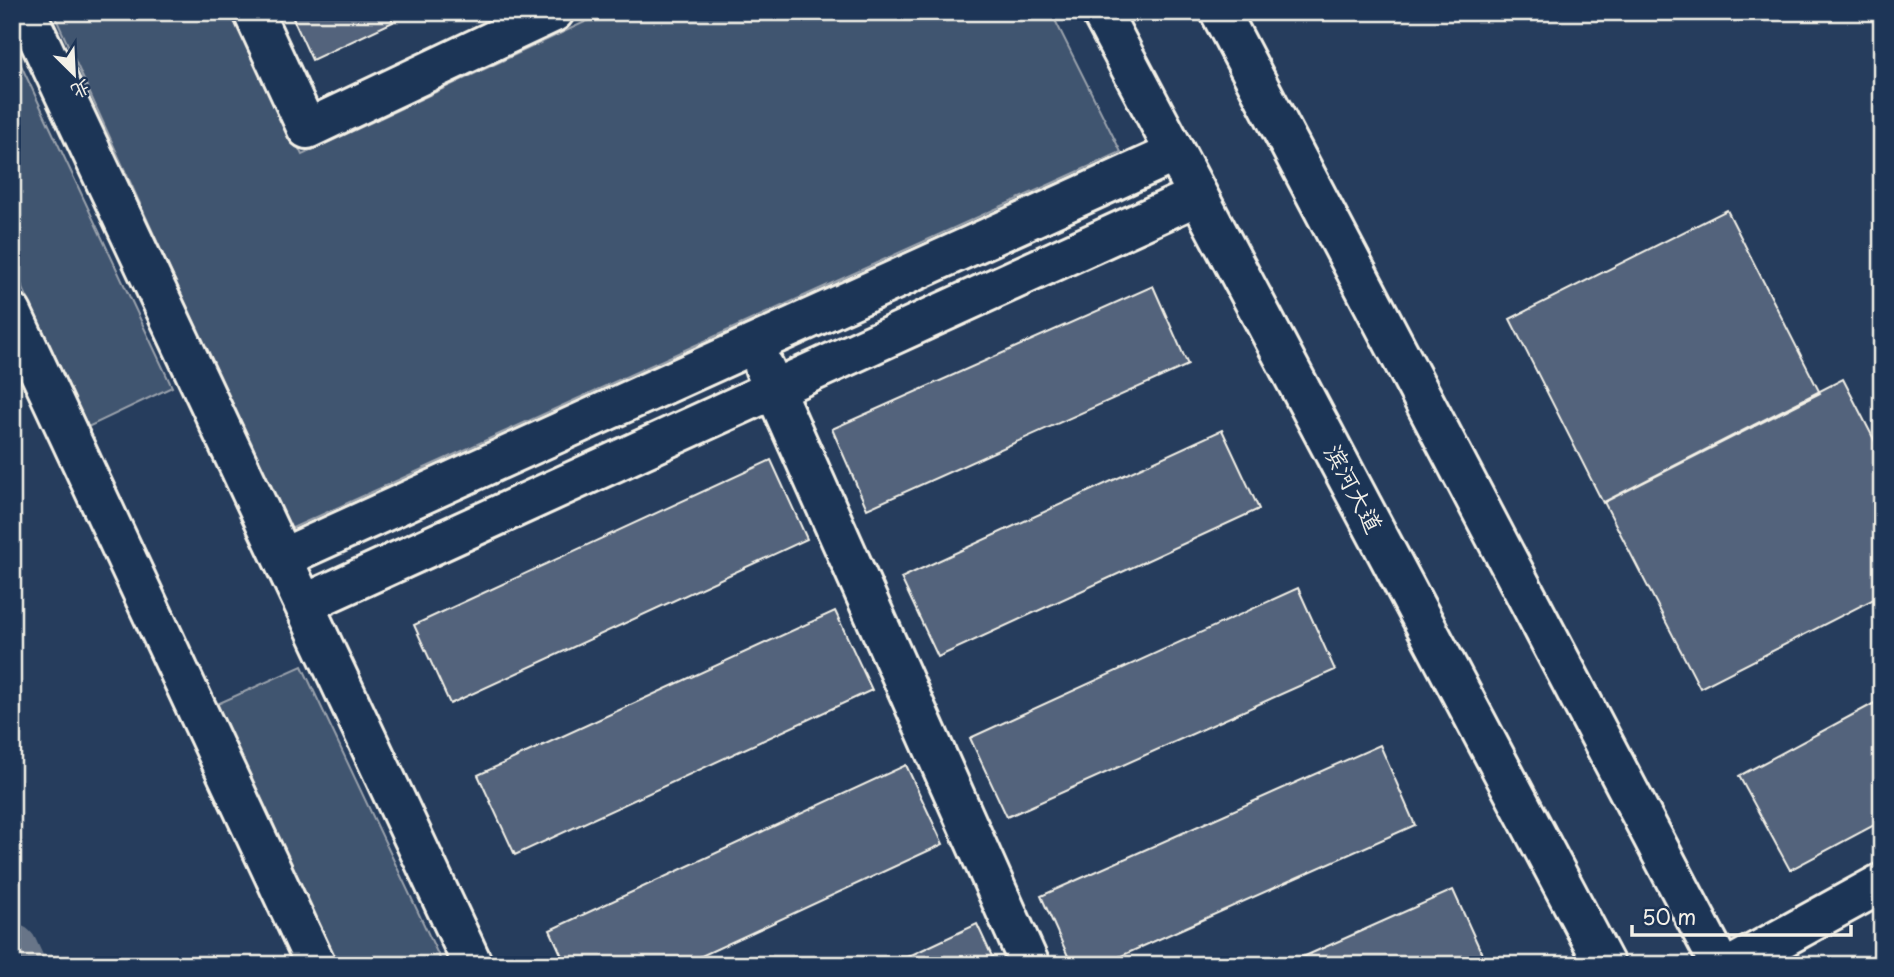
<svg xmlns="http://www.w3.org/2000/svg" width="1894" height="977" viewBox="0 0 1894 977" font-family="'Playpen Sans','LXGW WenKai TC',sans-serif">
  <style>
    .green { fill: #40546f; stroke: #9aa2ac; stroke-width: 2 }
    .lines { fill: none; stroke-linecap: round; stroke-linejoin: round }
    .river { stroke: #677588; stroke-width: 52 }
    .building { fill: #52647b; stroke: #f4f1e8; stroke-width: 2 }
    .minor-casing { stroke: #f4f1e8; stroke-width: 44 }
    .major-casing { stroke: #f4f1e8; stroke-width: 44 }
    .minor { stroke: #1d3557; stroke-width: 38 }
    .major { stroke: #1d3557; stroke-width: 38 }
    .labels { text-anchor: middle; stroke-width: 5; stroke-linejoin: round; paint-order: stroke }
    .street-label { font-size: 24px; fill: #f4f1e8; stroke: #1d3557 }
  </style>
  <rect width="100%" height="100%" fill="#263d5d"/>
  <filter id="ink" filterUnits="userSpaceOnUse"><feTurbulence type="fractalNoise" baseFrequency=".0143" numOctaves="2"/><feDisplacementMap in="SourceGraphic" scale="14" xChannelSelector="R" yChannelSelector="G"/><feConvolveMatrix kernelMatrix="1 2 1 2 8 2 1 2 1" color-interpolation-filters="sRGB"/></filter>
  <g filter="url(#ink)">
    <path class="green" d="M 53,12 L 233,12 L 302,155 L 606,12 L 1051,12 L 1121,152 L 288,530 Z
      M 12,46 L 172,387 L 88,427 L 12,265 Z
      M 302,666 L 443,965 L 338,965 L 215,705 Z"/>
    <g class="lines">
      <path class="river" d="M 12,950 L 19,965"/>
    </g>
    <path class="building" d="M 290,12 L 389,12 L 393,22 L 312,60 Z
      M 1727,210 L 1820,393 L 1603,503 L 1510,319 Z
      M 1153,286 L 1188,365 L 867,509 L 832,429 Z
      M 1843,379 L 1882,455 L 1882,595 L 1700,688 L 1604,502 Z
      M 1222,430 L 1259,509 L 938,657 L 901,578 Z
      M 771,460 L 807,539 L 450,704 L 414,625 Z
      M 1298,588 L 1335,670 L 1007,817 L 970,738 Z
      M 835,611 L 872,690 L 515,855 L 478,775 Z
      M 1882,699 L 1882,821 L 1790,870 L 1739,776 Z
      M 1380,745 L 1415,825 L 1101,965 L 1072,965 L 1041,896 Z
      M 906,765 L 943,844 L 682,965 L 566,965 L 550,930 Z
      M 1453,890 L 1487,965 L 1285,965 Z
      M 977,924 L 996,965 L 890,965 Z"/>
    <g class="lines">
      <g class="minor-casing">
        <path id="minor" d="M 26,12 L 473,965
          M 253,12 L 307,129 L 554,12
          M 12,313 L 316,965
          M 764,367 L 1030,965
          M 282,558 L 1175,153
          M 304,604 L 1197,196
          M 1733,965 L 1882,883"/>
      </g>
      <g class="major-casing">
        <path id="major" d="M 1101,12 L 1605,965
          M 1220,12 L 1720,965"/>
      </g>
      <use href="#minor" class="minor"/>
      <use href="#major" class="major"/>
    </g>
  </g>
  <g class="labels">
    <g class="street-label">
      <text transform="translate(1353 489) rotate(62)" y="8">滨河大道</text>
    </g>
  </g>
  <rect width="1894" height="977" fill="none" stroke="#1d3557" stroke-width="42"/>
  <rect x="21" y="21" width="1852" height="935" fill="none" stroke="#f4f1e8" stroke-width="2.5" filter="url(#ink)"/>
  <g transform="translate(74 74) rotate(156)" stroke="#1d3557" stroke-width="5" paint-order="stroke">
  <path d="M0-5L12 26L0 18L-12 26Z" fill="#f4f1e8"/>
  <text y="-10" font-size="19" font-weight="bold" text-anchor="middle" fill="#f4f1e8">北</text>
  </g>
  <path d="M1632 925v10h219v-10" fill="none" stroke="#f4f1e8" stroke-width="3.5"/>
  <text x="1642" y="925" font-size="21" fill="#f4f1e8" stroke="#1d3557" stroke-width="5" paint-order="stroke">50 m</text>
</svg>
